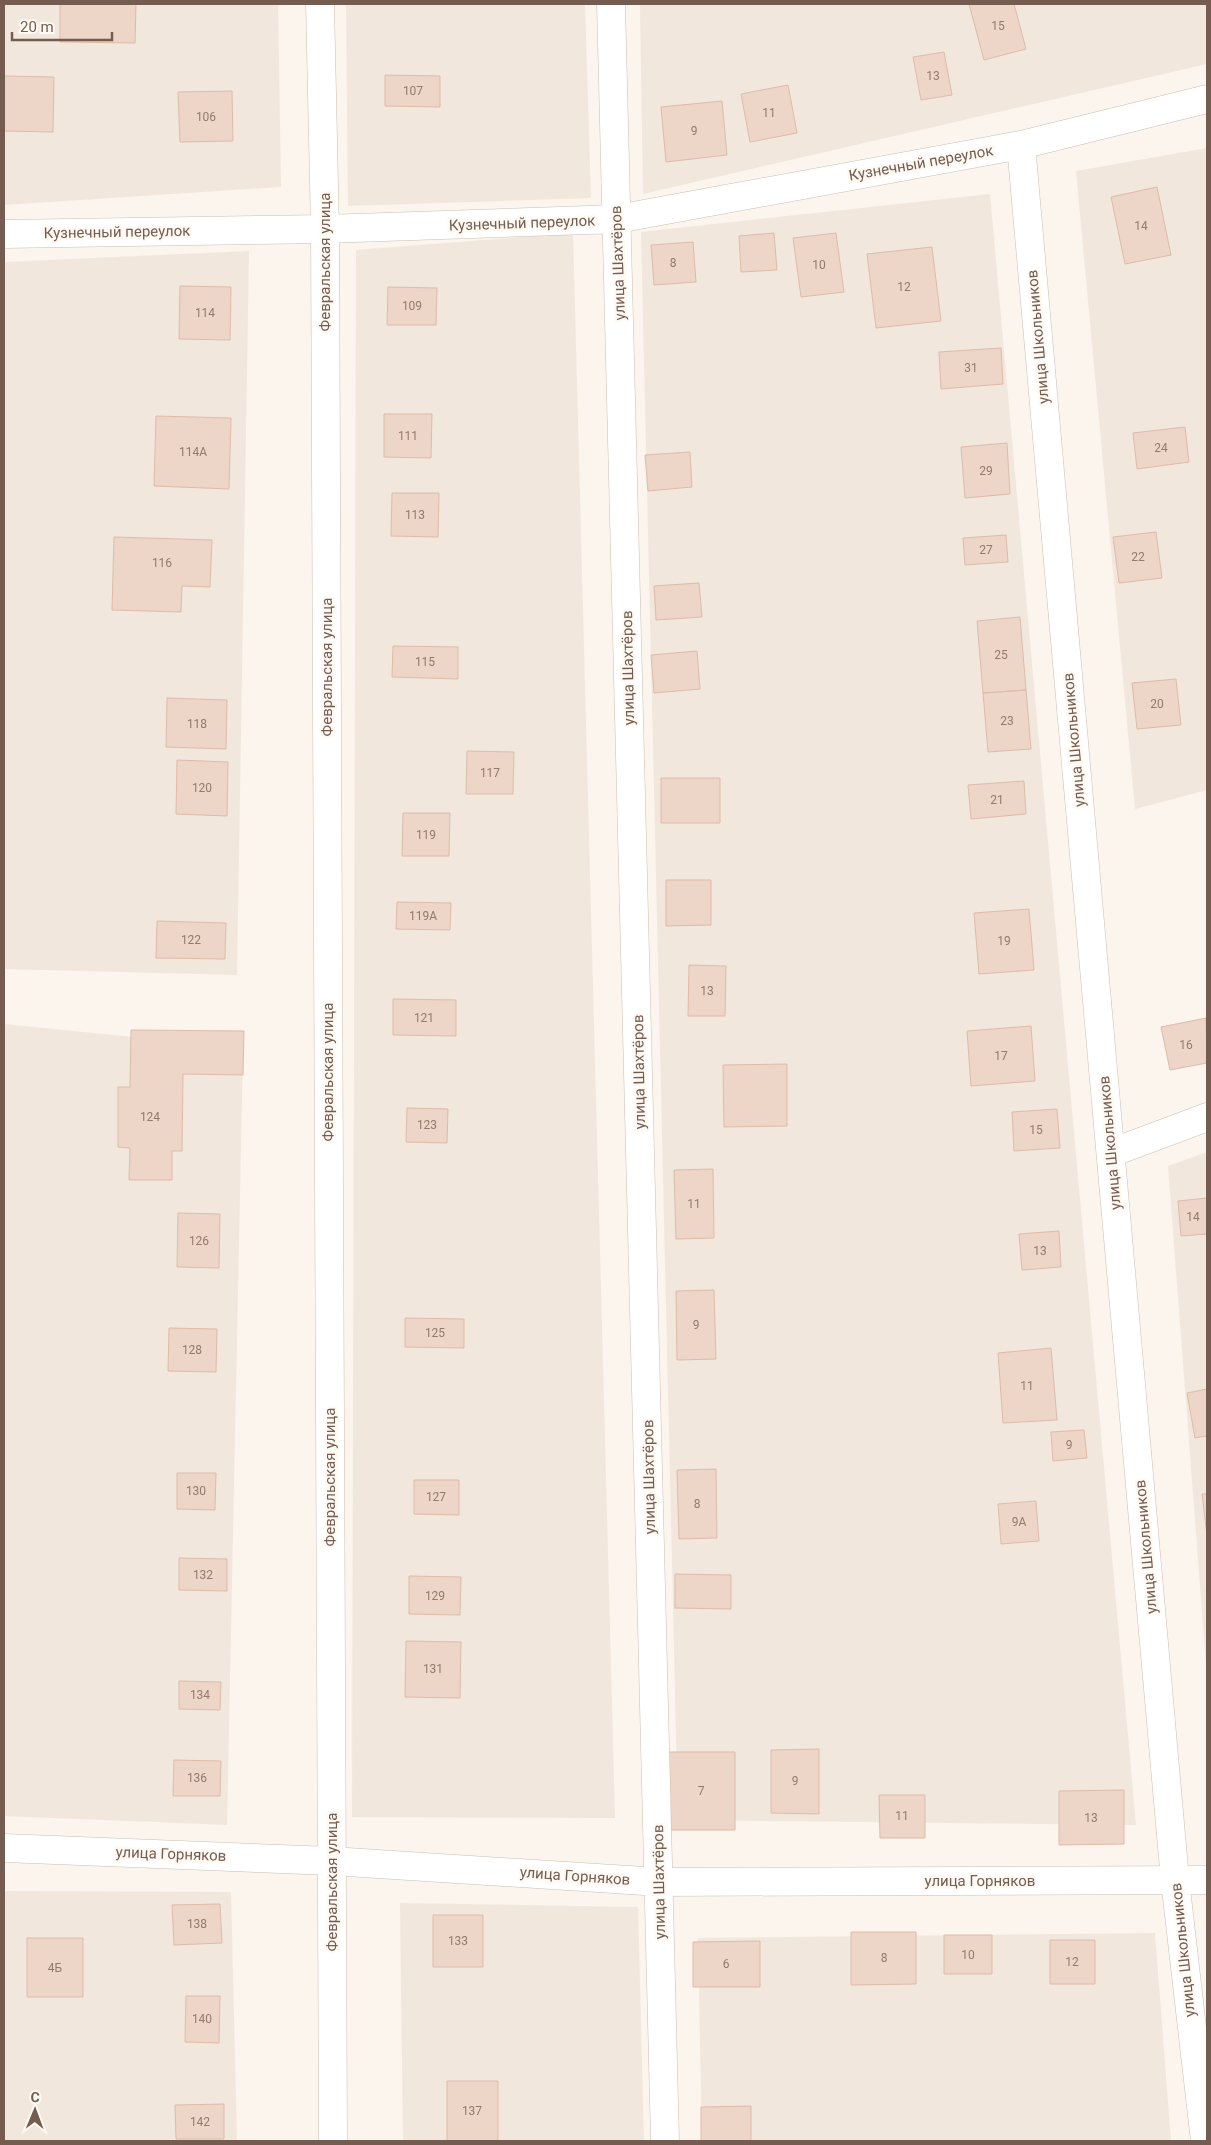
<svg xmlns="http://www.w3.org/2000/svg" width="1211" height="2145" viewBox="0 0 1211 2145" font-family="Roboto,sans-serif">
  <style>
    .residential { fill: #f2e7dc }
    .building { fill: #edd5c7; stroke: #debba9 }
    .lines { fill: none; stroke-linecap: round; stroke-linejoin: round }
    .minor-casing { stroke: #ccbdb3; stroke-width: 29 }
    .minor { stroke: #fff; stroke-width: 28 }
    .labels { text-anchor: middle; stroke-width: 5; stroke-linejoin: round; paint-order: stroke }
    .number-label { font-size: 12px; fill: #927a6e }
    .street-label { font-size: 15px; fill: #745c51; stroke: #fef9f3 }
  </style>
  <rect width="100%" height="100%" fill="#fbf5ed"/>
  <path class="residential" d="M 4,4 L 278,4 L 281,187 L 4,205 Z
    M 346,4 L 585,4 L 591,198 L 348,206 Z
    M 640,4 L 1207,4 L 1207,64 L 643,194 Z
    M 1207,148 L 1207,790 L 1135,809 L 1076,171 Z
    M 990,194 L 1136,1825 L 678,1820 L 641,232 Z
    M 573,233 L 615,1818 L 352,1817 L 356,250 Z
    M 249,251 L 237,975 L 4,969 L 4,262 Z
    M 4,1024 L 243,1048 L 227,1825 L 4,1816 Z
    M 1207,1152 L 1207,1678 L 1168,1166 Z
    M 4,1891 L 231,1892 L 237,2141 L 4,2141 Z
    M 400,1903 L 638,1907 L 644,2141 L 403,2141 Z
    M 1155,1933 L 1171,2141 L 702,2141 L 698,1938 Z"/>
  <path class="building" d="M 60,4 L 136,4 L 135,43 L 60,42 Z
    M 969,4 L 1014,4 L 1026,49 L 984,60 Z
    M 944,52 L 952,95 L 921,100 L 913,57 Z
    M 385,75 L 440,76 L 440,107 L 385,106 Z
    M 4,76 L 54,77 L 53,132 L 4,131 Z
    M 788,85 L 797,133 L 750,142 L 741,94 Z
    M 232,91 L 233,141 L 180,142 L 178,92 Z
    M 722,101 L 727,155 L 666,162 L 661,107 Z
    M 1157,187 L 1171,255 L 1125,264 L 1111,197 Z
    M 774,233 L 777,270 L 741,272 L 739,236 Z
    M 836,233 L 844,292 L 801,297 L 793,238 Z
    M 693,242 L 696,282 L 654,285 L 651,245 Z
    M 932,247 L 941,321 L 876,328 L 867,254 Z
    M 180,286 L 231,287 L 230,340 L 179,339 Z
    M 388,287 L 437,288 L 436,325 L 387,325 Z
    M 1001,348 L 1003,384 L 941,389 L 939,352 Z
    M 384,414 L 432,414 L 431,458 L 384,457 Z
    M 156,416 L 231,418 L 229,489 L 154,486 Z
    M 1185,427 L 1189,462 L 1137,469 L 1133,433 Z
    M 1007,443 L 1010,494 L 965,498 L 961,447 Z
    M 690,452 L 692,487 L 648,491 L 645,455 Z
    M 392,493 L 439,493 L 438,537 L 391,536 Z
    M 1156,532 L 1162,578 L 1119,583 L 1113,537 Z
    M 1006,535 L 1008,562 L 965,565 L 963,538 Z
    M 114,537 L 212,540 L 210,587 L 182,586 L 181,612 L 112,610 Z
    M 699,583 L 702,617 L 656,620 L 654,586 Z
    M 1020,617 L 1026,690 L 983,693 L 977,621 Z
    M 393,646 L 458,647 L 458,679 L 392,677 Z
    M 697,651 L 700,689 L 654,693 L 651,655 Z
    M 1176,679 L 1181,725 L 1137,729 L 1132,683 Z
    M 1026,690 L 1031,749 L 988,752 L 983,693 Z
    M 167,698 L 227,700 L 226,749 L 166,747 Z
    M 467,751 L 514,752 L 513,794 L 466,794 Z
    M 177,760 L 228,762 L 227,816 L 176,814 Z
    M 661,778 L 720,778 L 720,823 L 661,823 Z
    M 1024,781 L 1026,814 L 971,819 L 968,785 Z
    M 403,813 L 450,813 L 449,856 L 402,856 Z
    M 666,880 L 711,880 L 711,925 L 666,926 Z
    M 397,902 L 451,903 L 450,930 L 396,929 Z
    M 1029,909 L 1034,970 L 979,974 L 974,913 Z
    M 157,921 L 226,923 L 225,959 L 156,958 Z
    M 689,965 L 726,966 L 725,1016 L 688,1016 Z
    M 393,999 L 456,1000 L 456,1036 L 393,1035 Z
    M 1206,1018 L 1207,1063 L 1170,1070 L 1161,1027 Z
    M 1031,1026 L 1035,1081 L 971,1086 L 967,1031 Z
    M 131,1030 L 244,1031 L 243,1075 L 183,1074 L 182,1151 L 172,1151 L 172,1180 L 129,1180 L 130,1148 L 118,1147 L 118,1087 L 130,1087 Z
    M 787,1064 L 787,1126 L 724,1127 L 723,1065 Z
    M 407,1108 L 448,1109 L 447,1143 L 406,1142 Z
    M 1057,1109 L 1060,1148 L 1014,1151 L 1012,1112 Z
    M 713,1169 L 714,1238 L 676,1239 L 674,1170 Z
    M 1207,1198 L 1207,1234 L 1181,1236 L 1178,1201 Z
    M 178,1213 L 220,1214 L 219,1268 L 177,1267 Z
    M 1059,1231 L 1061,1267 L 1022,1270 L 1019,1234 Z
    M 714,1290 L 716,1359 L 677,1360 L 676,1291 Z
    M 405,1318 L 464,1319 L 464,1348 L 405,1347 Z
    M 169,1328 L 217,1329 L 216,1372 L 168,1371 Z
    M 1051,1348 L 1057,1420 L 1003,1423 L 998,1353 Z
    M 1207,1389 L 1207,1436 L 1195,1438 L 1187,1393 Z
    M 1084,1430 L 1087,1458 L 1053,1461 L 1051,1432 Z
    M 716,1469 L 717,1538 L 679,1539 L 677,1470 Z
    M 177,1473 L 216,1473 L 215,1510 L 177,1509 Z
    M 414,1480 L 459,1480 L 459,1515 L 414,1514 Z
    M 1202,1494 L 1207,1494 L 1207,1535 Z
    M 1036,1501 L 1039,1541 L 1001,1544 L 998,1504 Z
    M 179,1558 L 227,1559 L 227,1591 L 179,1590 Z
    M 675,1574 L 731,1575 L 731,1609 L 675,1608 Z
    M 409,1576 L 461,1577 L 460,1615 L 409,1614 Z
    M 406,1641 L 461,1642 L 460,1698 L 405,1697 Z
    M 179,1681 L 221,1682 L 220,1710 L 179,1709 Z
    M 819,1749 L 819,1814 L 771,1813 L 771,1750 Z
    M 667,1752 L 735,1752 L 735,1830 L 667,1830 Z
    M 174,1760 L 221,1761 L 220,1796 L 173,1796 Z
    M 1124,1790 L 1124,1844 L 1059,1845 L 1059,1791 Z
    M 879,1795 L 925,1795 L 925,1838 L 880,1838 Z
    M 220,1904 L 222,1943 L 174,1945 L 172,1905 Z
    M 433,1915 L 483,1915 L 483,1967 L 433,1967 Z
    M 851,1932 L 916,1932 L 916,1984 L 851,1985 Z
    M 944,1935 L 992,1935 L 992,1974 L 944,1974 Z
    M 27,1938 L 83,1938 L 83,1997 L 27,1997 Z
    M 1050,1940 L 1095,1940 L 1095,1984 L 1050,1984 Z
    M 760,1941 L 760,1987 L 693,1987 L 693,1942 Z
    M 186,1996 L 220,1996 L 219,2043 L 185,2042 Z
    M 447,2081 L 498,2081 L 498,2141 L 447,2141 Z
    M 224,2104 L 224,2139 L 176,2139 L 175,2105 Z
    M 751,2106 L 751,2141 L 701,2141 L 701,2107 Z"/>
  <g class="lines">
    <g class="minor-casing">
      <path id="minor" d="M 320,4 L 325,229 L 333,2141
        M 611,4 L 665,2141
        M 1021,145 L 1175,1880 L 1205,2141
        M 4,234 L 325,229 L 617,219 L 1021,145 L 1207,99
        M 1111,1153 L 1207,1117
        M 4,1848 L 331,1861 L 660,1882 L 1207,1880"/>
    </g>
    <use href="#minor" class="minor"/>
  </g>
  <g class="labels">
    <g class="number-label">
      <text x="998" y="30">15</text>
      <text x="933" y="80">13</text>
      <text x="413" y="95">107</text>
      <text x="769" y="117">11</text>
      <text x="206" y="121">106</text>
      <text x="694" y="135">9</text>
      <text x="1141" y="230">14</text>
      <text x="673" y="267">8</text>
      <text x="819" y="269">10</text>
      <text x="904" y="291">12</text>
      <text x="412" y="310">109</text>
      <text x="205" y="317">114</text>
      <text x="971" y="372">31</text>
      <text x="408" y="440">111</text>
      <text x="1161" y="452">24</text>
      <text x="193" y="456">114А</text>
      <text x="986" y="475">29</text>
      <text x="415" y="519">113</text>
      <text x="986" y="554">27</text>
      <text x="1138" y="561">22</text>
      <text x="162" y="567">116</text>
      <text x="1001" y="659">25</text>
      <text x="425" y="666">115</text>
      <text x="1157" y="708">20</text>
      <text x="1007" y="725">23</text>
      <text x="197" y="728">118</text>
      <text x="490" y="777">117</text>
      <text x="202" y="792">120</text>
      <text x="997" y="804">21</text>
      <text x="426" y="839">119</text>
      <text x="423" y="920">119А</text>
      <text x="191" y="944">122</text>
      <text x="1004" y="945">19</text>
      <text x="707" y="995">13</text>
      <text x="424" y="1022">121</text>
      <text x="1186" y="1049">16</text>
      <text x="1001" y="1060">17</text>
      <text x="150" y="1121">124</text>
      <text x="427" y="1129">123</text>
      <text x="1036" y="1134">15</text>
      <text x="694" y="1208">11</text>
      <text x="1193" y="1221">14</text>
      <text x="199" y="1245">126</text>
      <text x="1040" y="1255">13</text>
      <text x="696" y="1329">9</text>
      <text x="435" y="1337">125</text>
      <text x="192" y="1354">128</text>
      <text x="1027" y="1390">11</text>
      <text x="1069" y="1449">9</text>
      <text x="196" y="1495">130</text>
      <text x="436" y="1501">127</text>
      <text x="697" y="1508">8</text>
      <text x="1019" y="1526">9А</text>
      <text x="203" y="1579">132</text>
      <text x="435" y="1600">129</text>
      <text x="433" y="1673">131</text>
      <text x="200" y="1699">134</text>
      <text x="197" y="1782">136</text>
      <text x="795" y="1785">9</text>
      <text x="701" y="1795">7</text>
      <text x="902" y="1820">11</text>
      <text x="1091" y="1822">13</text>
      <text x="197" y="1928">138</text>
      <text x="458" y="1945">133</text>
      <text x="968" y="1959">10</text>
      <text x="884" y="1962">8</text>
      <text x="1072" y="1966">12</text>
      <text x="726" y="1968">6</text>
      <text x="55" y="1972">4Б</text>
      <text x="202" y="2023">140</text>
      <text x="472" y="2115">137</text>
      <text x="200" y="2126">142</text>
    </g>
    <g class="street-label">
      <text transform="translate(921 163) rotate(-10)" y="5">Кузнечный переулок</text>
      <text transform="translate(522 223) rotate(-2)" y="5">Кузнечный переулок</text>
      <text transform="translate(117 232) rotate(-1)" y="5">Кузнечный переулок</text>
      <text transform="translate(325 262) rotate(-90)" y="5">Февральская улица</text>
      <text transform="translate(618 263) rotate(-92)" y="5">улица Шахтёров</text>
      <text transform="translate(1038 337) rotate(-95)" y="5">улица Школьников</text>
      <text transform="translate(327 667) rotate(-90)" y="5">Февральская улица</text>
      <text transform="translate(628 668) rotate(-91)" y="5">улица Шахтёров</text>
      <text transform="translate(1074 740) rotate(-95)" y="5">улица Школьников</text>
      <text transform="translate(328 1072) rotate(-90)" y="5">Февральская улица</text>
      <text transform="translate(639 1072) rotate(-91)" y="5">улица Шахтёров</text>
      <text transform="translate(1110 1143) rotate(-95)" y="5">улица Школьников</text>
      <text transform="translate(330 1477) rotate(-90)" y="5">Февральская улица</text>
      <text transform="translate(649 1477) rotate(-91)" y="5">улица Шахтёров</text>
      <text transform="translate(1146 1547) rotate(-95)" y="5">улица Школьников</text>
      <text transform="translate(171 1854) rotate(2)" y="5">улица Горняков</text>
      <text transform="translate(575 1876) rotate(4)" y="5">улица Горняков</text>
      <text x="980" y="1886">улица Горняков</text>
      <text transform="translate(332 1882) rotate(-90)" y="5">Февральская улица</text>
      <text transform="translate(659 1882) rotate(-91)" y="5">улица Шахтёров</text>
      <text transform="translate(1183 1950) rotate(-96)" y="5">улица Школьников</text>
    </g>
  </g>
  <rect width="1211" height="2145" fill="none" stroke="#745c51" stroke-width="10"/>
  <g transform="translate(35 2110) rotate(1)" stroke="#fef9f3" stroke-width="4" paint-order="stroke">
  <path d="M0-4L9 19L0 12L-9 19Z" fill="#745c51"/>
  <text y="-8" font-size="14" font-weight="bold" text-anchor="middle" fill="#745c51">С</text>
  </g>
  <path d="M12 32v8h100v-8" fill="none" stroke="#745c51" stroke-width="2.5"/>
  <text x="20" y="32" font-size="15" fill="#745c51" stroke="#fef9f3" stroke-width="4" paint-order="stroke">20 m</text>
</svg>
